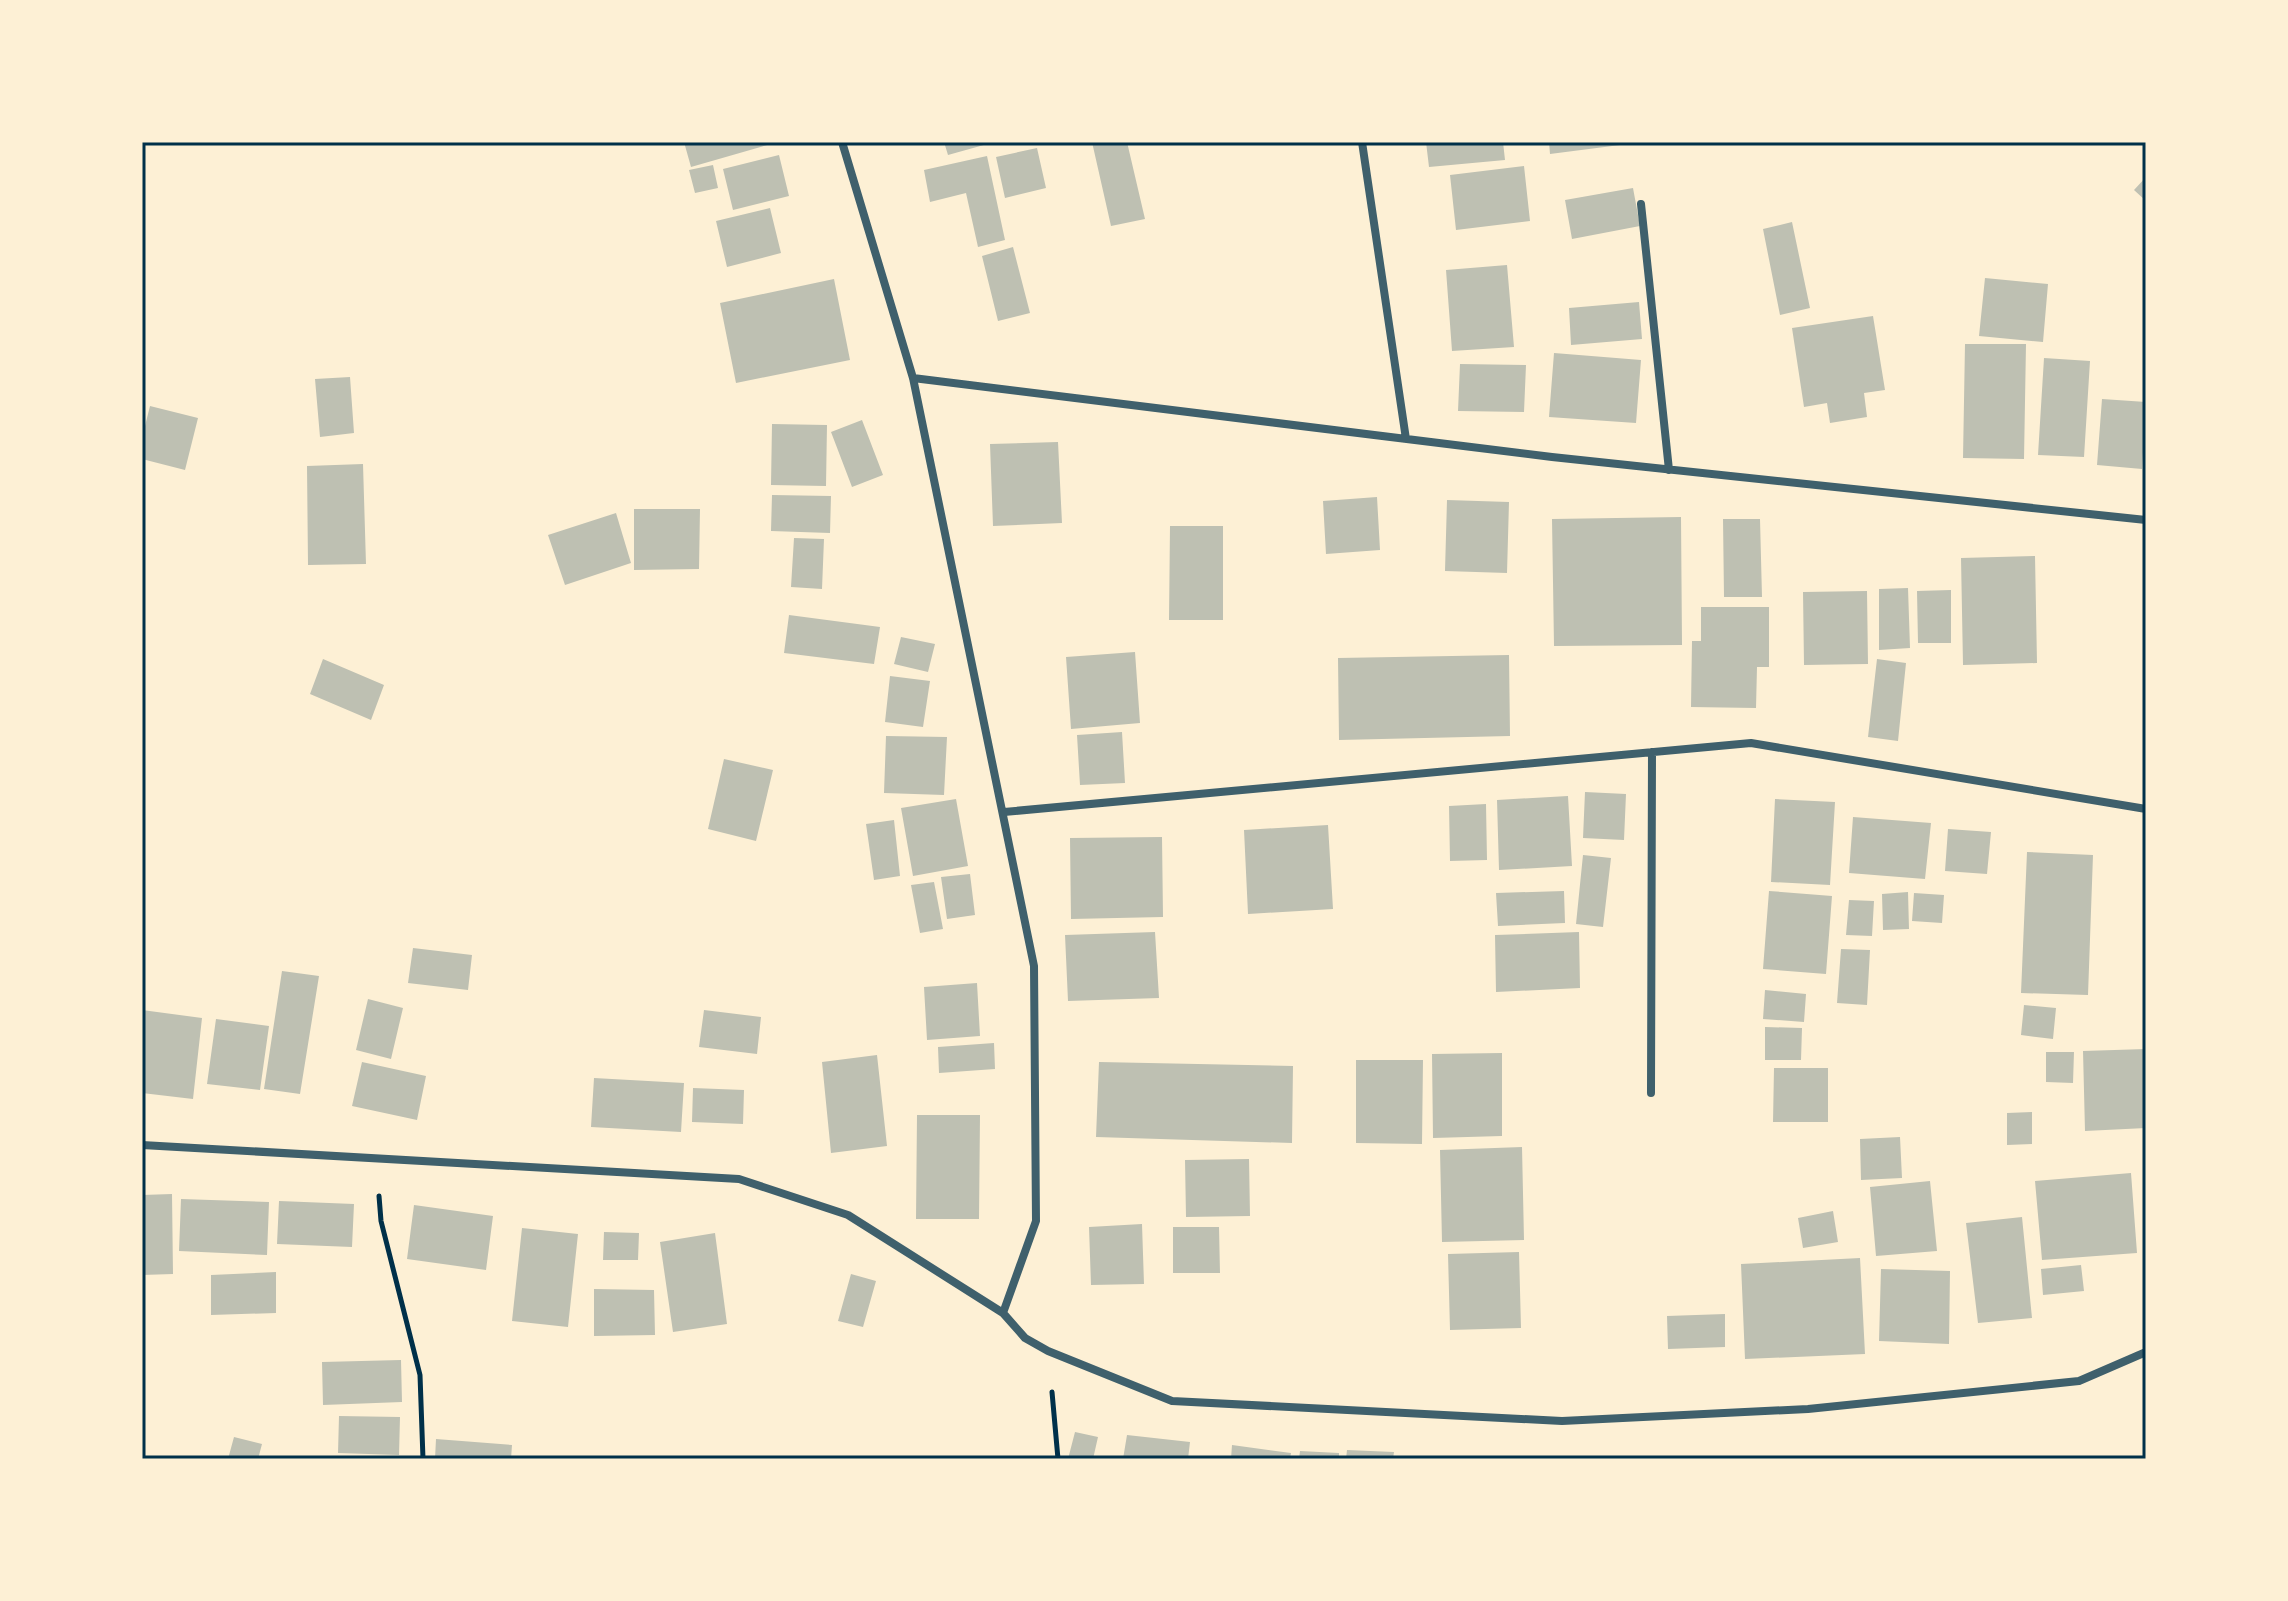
<svg xmlns="http://www.w3.org/2000/svg" width="2288" height="1601" viewBox="0 0 2288 1601" font-family="Mulish,sans-serif">
  <style>
    .building { fill: #bec0b2 }
    .lines { fill: none; stroke-linecap: round; stroke-linejoin: round }
    .path { stroke: #003049; stroke-width: 5 }
    .minor { stroke: #3f606c; stroke-width: 8 }
    .neatline { fill: none; stroke: #003049; stroke-width: 3 }
  </style>
  <rect width="100%" height="100%" fill="#fdf0d5"/>
  <path class="building" d="M 684,142 L 773,142 L 774,143 L 691,167 Z
    M 944,142 L 991,142 L 991,143 L 948,155 Z
    M 1092,142 L 1127,142 L 1145,219 L 1111,226 Z
    M 1426,142 L 1503,142 L 1505,160 L 1429,167 Z
    M 1549,142 L 1619,142 L 1620,145 L 1550,154 Z
    M 1037,148 L 1046,188 L 1005,198 L 996,157 Z
    M 779,155 L 789,196 L 733,210 L 723,169 Z
    M 987,156 L 1005,240 L 978,247 L 966,193 L 930,202 L 924,170 Z
    M 713,165 L 718,188 L 695,193 L 689,170 Z
    M 1524,166 L 1530,221 L 1456,230 L 1450,175 Z
    M 2146,177 L 2146,201 L 2134,190 Z
    M 1633,188 L 1640,226 L 1572,239 L 1565,200 Z
    M 770,208 L 781,253 L 727,267 L 716,221 Z
    M 1792,222 L 1810,308 L 1780,315 L 1763,229 Z
    M 1013,247 L 1030,313 L 998,321 L 982,256 Z
    M 1507,265 L 1514,347 L 1452,351 L 1446,270 Z
    M 1985,278 L 2048,284 L 2043,342 L 1979,336 Z
    M 834,279 L 850,360 L 736,383 L 720,303 Z
    M 1639,302 L 1642,339 L 1571,345 L 1569,308 Z
    M 1873,316 L 1885,390 L 1864,393 L 1867,417 L 1830,423 L 1827,403 L 1804,407 L 1792,328 Z
    M 1965,344 L 2026,344 L 2024,459 L 1963,458 Z
    M 1554,353 L 1641,360 L 1636,423 L 1549,417 Z
    M 2044,358 L 2090,361 L 2084,457 L 2038,455 Z
    M 1460,364 L 1526,365 L 1524,412 L 1458,411 Z
    M 350,377 L 354,433 L 320,437 L 315,379 Z
    M 2102,399 L 2146,402 L 2142,469 L 2097,465 Z
    M 150,406 L 198,418 L 185,470 L 142,459 L 142,438 Z
    M 862,420 L 883,475 L 852,487 L 831,432 Z
    M 772,424 L 827,425 L 826,486 L 771,485 Z
    M 1058,442 L 1062,523 L 993,526 L 990,444 Z
    M 363,464 L 366,564 L 308,565 L 307,466 Z
    M 772,495 L 831,496 L 830,533 L 771,531 Z
    M 1377,497 L 1380,550 L 1326,554 L 1323,501 Z
    M 1447,500 L 1509,502 L 1507,573 L 1445,571 Z
    M 634,509 L 700,509 L 699,569 L 634,570 Z
    M 616,513 L 631,563 L 565,585 L 548,535 Z
    M 1681,517 L 1682,645 L 1554,646 L 1552,519 Z
    M 1723,519 L 1760,519 L 1762,597 L 1724,597 Z
    M 1170,526 L 1223,526 L 1223,620 L 1169,620 Z
    M 794,538 L 824,539 L 822,589 L 791,587 Z
    M 2035,556 L 2037,663 L 1963,665 L 1961,558 Z
    M 1908,588 L 1910,648 L 1879,650 L 1879,589 Z
    M 1951,590 L 1951,643 L 1918,643 L 1917,591 Z
    M 1867,591 L 1868,664 L 1804,665 L 1803,592 Z
    M 1701,607 L 1769,607 L 1769,667 L 1757,667 L 1756,708 L 1691,707 L 1692,641 L 1701,641 Z
    M 789,615 L 880,627 L 874,664 L 784,653 Z
    M 901,637 L 935,644 L 928,672 L 894,664 Z
    M 1135,652 L 1140,723 L 1071,729 L 1066,657 Z
    M 1509,655 L 1510,736 L 1339,740 L 1338,658 Z
    M 323,659 L 384,685 L 371,720 L 310,694 Z
    M 1877,659 L 1906,663 L 1898,741 L 1868,737 Z
    M 890,676 L 930,681 L 923,727 L 885,722 Z
    M 1122,732 L 1125,783 L 1080,785 L 1077,735 Z
    M 886,736 L 947,737 L 944,795 L 884,793 Z
    M 724,759 L 773,770 L 756,841 L 708,829 Z
    M 1585,792 L 1626,794 L 1624,840 L 1583,838 Z
    M 1568,796 L 1572,866 L 1499,870 L 1497,800 Z
    M 956,799 L 968,866 L 913,876 L 901,808 Z
    M 1775,799 L 1835,802 L 1830,885 L 1771,882 Z
    M 1486,804 L 1487,860 L 1450,861 L 1449,806 Z
    M 1853,817 L 1931,823 L 1925,879 L 1849,873 Z
    M 894,820 L 900,876 L 874,880 L 866,824 Z
    M 1328,825 L 1333,909 L 1248,914 L 1244,830 Z
    M 1948,829 L 1991,832 L 1987,874 L 1945,871 Z
    M 1162,837 L 1163,917 L 1071,919 L 1070,838 Z
    M 2027,852 L 2093,855 L 2088,995 L 2021,993 Z
    M 1583,855 L 1611,858 L 1603,927 L 1576,924 Z
    M 970,874 L 975,915 L 947,919 L 941,877 Z
    M 934,882 L 943,929 L 920,933 L 911,885 Z
    M 1564,891 L 1565,923 L 1498,926 L 1496,893 Z
    M 1769,891 L 1832,896 L 1826,974 L 1763,969 Z
    M 1908,892 L 1909,929 L 1883,930 L 1882,894 Z
    M 1914,893 L 1944,895 L 1942,923 L 1912,921 Z
    M 1849,900 L 1874,901 L 1872,936 L 1846,935 Z
    M 1155,932 L 1159,998 L 1068,1001 L 1065,935 Z
    M 1579,932 L 1580,988 L 1496,992 L 1495,935 Z
    M 413,948 L 472,955 L 468,990 L 408,983 Z
    M 1841,949 L 1870,950 L 1867,1005 L 1837,1003 Z
    M 282,971 L 319,976 L 300,1094 L 264,1089 Z
    M 977,983 L 980,1036 L 927,1040 L 924,987 Z
    M 1765,990 L 1806,994 L 1804,1022 L 1763,1019 Z
    M 368,999 L 403,1008 L 391,1059 L 356,1050 Z
    M 2024,1005 L 2056,1008 L 2053,1039 L 2021,1035 Z
    M 142,1010 L 202,1018 L 193,1099 L 142,1093 Z
    M 704,1010 L 761,1017 L 757,1054 L 699,1047 Z
    M 216,1019 L 269,1026 L 260,1090 L 207,1084 Z
    M 1765,1027 L 1802,1028 L 1801,1060 L 1765,1060 Z
    M 994,1043 L 995,1069 L 939,1073 L 938,1047 Z
    M 2146,1049 L 2146,1128 L 2085,1131 L 2083,1051 Z
    M 2046,1052 L 2074,1052 L 2073,1083 L 2046,1082 Z
    M 1502,1053 L 1502,1136 L 1433,1138 L 1432,1054 Z
    M 877,1055 L 887,1146 L 831,1153 L 822,1062 Z
    M 1356,1060 L 1423,1060 L 1422,1144 L 1356,1143 Z
    M 362,1062 L 426,1076 L 417,1120 L 352,1106 Z
    M 1099,1062 L 1293,1066 L 1292,1143 L 1096,1137 Z
    M 1774,1068 L 1828,1068 L 1828,1122 L 1773,1122 Z
    M 594,1078 L 684,1083 L 681,1132 L 591,1127 Z
    M 693,1088 L 744,1090 L 743,1124 L 692,1122 Z
    M 2032,1112 L 2032,1144 L 2007,1145 L 2007,1113 Z
    M 917,1115 L 980,1115 L 979,1219 L 916,1219 Z
    M 1900,1137 L 1902,1178 L 1861,1180 L 1860,1139 Z
    M 1522,1147 L 1524,1240 L 1442,1242 L 1440,1150 Z
    M 1249,1159 L 1250,1216 L 1186,1217 L 1185,1160 Z
    M 2131,1173 L 2137,1253 L 2042,1260 L 2035,1181 Z
    M 1930,1181 L 1937,1251 L 1876,1256 L 1870,1187 Z
    M 172,1194 L 173,1274 L 142,1275 L 142,1195 Z
    M 181,1199 L 269,1202 L 267,1255 L 179,1251 Z
    M 279,1201 L 354,1204 L 352,1247 L 277,1244 Z
    M 414,1205 L 493,1216 L 486,1270 L 407,1259 Z
    M 1833,1211 L 1838,1242 L 1803,1248 L 1798,1218 Z
    M 2022,1217 L 2032,1318 L 1978,1323 L 1966,1223 Z
    M 1142,1224 L 1144,1284 L 1091,1285 L 1089,1227 Z
    M 1173,1227 L 1219,1227 L 1220,1273 L 1173,1273 Z
    M 522,1228 L 578,1234 L 568,1327 L 512,1321 Z
    M 604,1232 L 639,1233 L 638,1260 L 603,1260 Z
    M 715,1233 L 727,1324 L 673,1332 L 660,1242 Z
    M 1519,1252 L 1521,1328 L 1450,1330 L 1448,1254 Z
    M 1860,1258 L 1865,1354 L 1745,1359 L 1741,1264 Z
    M 2081,1265 L 2084,1291 L 2043,1295 L 2041,1269 Z
    M 1881,1269 L 1950,1271 L 1949,1344 L 1879,1341 Z
    M 276,1272 L 276,1313 L 211,1315 L 211,1275 Z
    M 851,1274 L 876,1281 L 863,1327 L 838,1321 Z
    M 594,1289 L 654,1290 L 655,1335 L 594,1336 Z
    M 1725,1314 L 1725,1347 L 1668,1349 L 1667,1316 Z
    M 401,1360 L 402,1402 L 323,1405 L 322,1362 Z
    M 339,1416 L 400,1417 L 399,1455 L 338,1453 Z
    M 1075,1432 L 1098,1437 L 1093,1459 L 1068,1459 Z
    M 1127,1435 L 1190,1442 L 1188,1459 L 1123,1459 Z
    M 234,1437 L 262,1444 L 258,1459 L 228,1459 Z
    M 436,1439 L 512,1445 L 511,1459 L 435,1459 Z
    M 1232,1445 L 1291,1453 L 1290,1459 L 1231,1459 Z
    M 1347,1450 L 1394,1452 L 1393,1459 L 1346,1459 Z
    M 1300,1451 L 1339,1453 L 1339,1459 L 1299,1459 Z"/>
  <g class="lines">
    <path class="path" d="M 379,1196 L 381,1221 L 420,1375 L 423,1459
      M 1052,1392 L 1058,1459"/>
    <path class="minor" d="M 842,142 L 913,378 L 1034,966 L 1036,1221 L 1003,1313
      M 1362,142 L 1406,439
      M 1641,204 L 1669,470
      M 913,378 L 1552,457 L 2146,520
      M 1004,812 L 1751,743 L 2146,809
      M 1651,1093 L 1652,752
      M 142,1145 L 739,1179 L 848,1215 L 1003,1313 L 1025,1338 L 1048,1351 L 1172,1401 L 1562,1421 L 1808,1409 L 2079,1381 L 2146,1352"/>
  </g>
  <rect width="2288" height="1601" fill="none" stroke="#fdf0d5" stroke-width="288"/>
  <rect x="144" y="144" width="2000" height="1313" class="neatline"/>
</svg>
